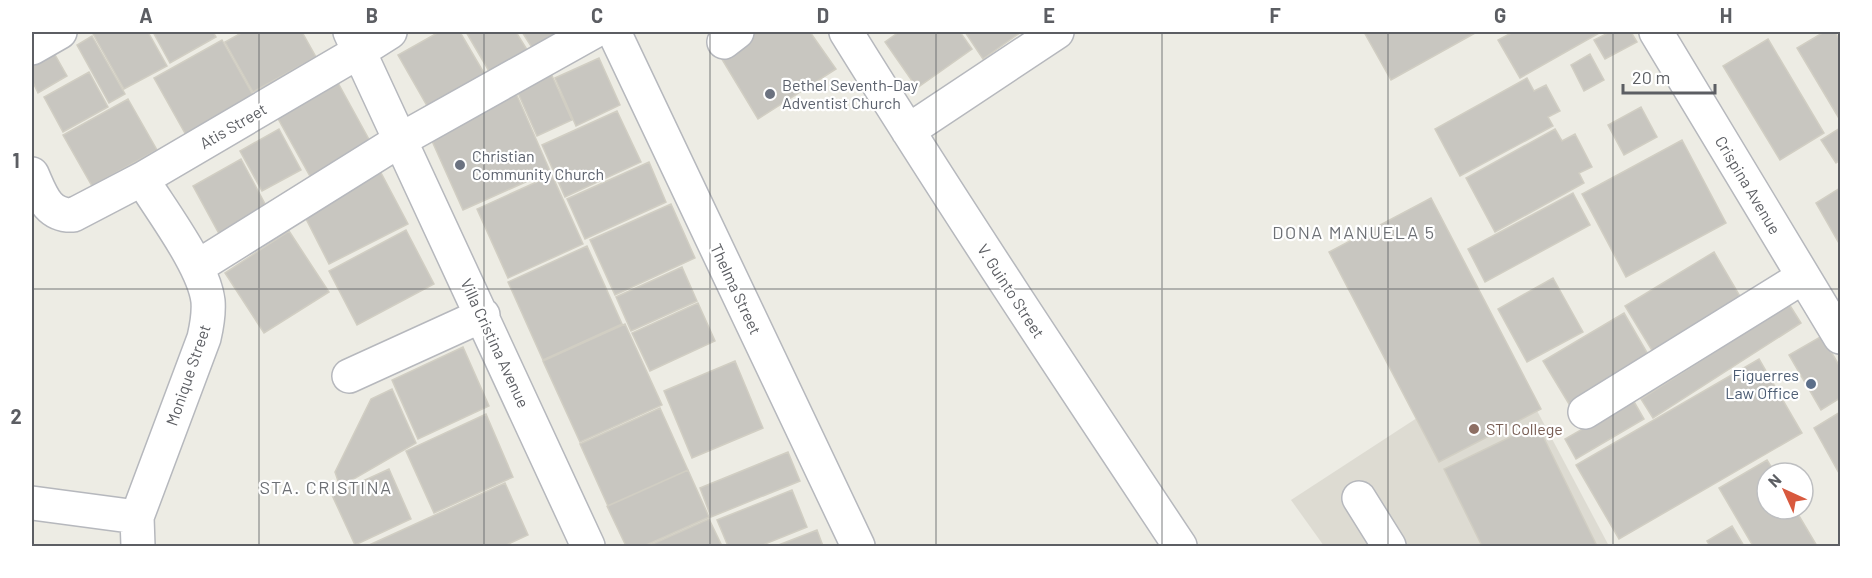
<svg xmlns="http://www.w3.org/2000/svg" width="1872" height="578" viewBox="0 0 1872 578" font-family="Barlow,sans-serif">
  <style>
    .education { fill: #dddbd2 }
    .building { fill: #c8c6c0; stroke: #d1cec3; stroke-width: 1.5 }
    .lines { fill: none; stroke-linecap: round; stroke-linejoin: round }
    .minor-casing { stroke: #b6b8bd; stroke-width: 36 }
    .minor { stroke: #fff; stroke-width: 33 }
    .grid { fill: none; stroke: #5c5e63; stroke-width: 1.5; stroke-opacity: 0.55 }
    .worship-dot { fill: #6b7280; stroke: #fff; stroke-width: 2 }
    .service-dot { fill: #5c6f8a; stroke: #fff; stroke-width: 2 }
    .education-dot { fill: #8d6e63; stroke: #fff; stroke-width: 2 }
    .labels { text-anchor: middle; stroke-width: 4.5; stroke-linejoin: round; paint-order: stroke }
    .worship-label { font-size: 16px; fill: #5b616d; stroke: #fff; text-anchor: start }
    .street-label { font-size: 16px; fill: #5c5e63; stroke: #fff }
    .service-label { font-size: 16px; fill: #4e5e75; stroke: #fff; text-anchor: end }
    .education-label { font-size: 16px; fill: #785e54; stroke: #fff; text-anchor: start }
    .neighbourhood-label { font-size: 18px; letter-spacing: 1.5px; fill: #6d7075; stroke: #fff }
    .neatline { fill: none; stroke: #5c5e63; stroke-width: 2 }
    .grid-label { font-size: 20px; text-anchor: middle; font-weight: bold; fill: #5c5e63 }
  </style>
  <rect width="100%" height="100%" fill="#edece4"/>
  <path class="education" d="M 1509,358 L 1609,546 L 1324,546 L 1291,500 Z"/>
  <path class="building" d="M 92,32 L 148,32 L 167,66 L 124,89 Z
    M 153,32 L 213,32 L 216,37 L 170,63 Z
    M 243,32 L 302,32 L 316,57 L 253,92 L 225,42 Z
    M 439,32 L 460,32 L 491,85 L 434,118 L 398,55 Z
    M 466,32 L 516,32 L 531,56 L 493,78 Z
    M 522,32 L 572,32 L 538,57 Z
    M 755,32 L 810,32 L 836,69 L 758,119 L 720,56 Z
    M 899,32 L 960,32 L 972,49 L 917,88 L 885,42 Z
    M 965,32 L 1021,32 L 983,59 Z
    M 1364,32 L 1477,32 L 1391,80 Z
    M 1513,32 L 1601,32 L 1520,78 L 1498,40 Z
    M 1610,32 L 1631,32 L 1637,42 L 1605,59 L 1594,40 Z
    M 1824,32 L 1835,32 L 1840,41 L 1840,120 L 1797,48 Z
    M 92,36 L 125,94 L 109,103 L 77,45 Z
    M 1768,39 L 1824,133 L 1780,160 L 1723,66 Z
    M 222,40 L 254,97 L 186,135 L 154,78 Z
    M 54,53 L 67,76 L 38,93 L 32,80 L 32,66 Z
    M 1590,54 L 1604,80 L 1584,91 L 1571,65 Z
    M 599,58 L 620,105 L 576,126 L 555,78 Z
    M 549,69 L 572,120 L 537,136 L 514,84 Z
    M 89,72 L 108,107 L 63,132 L 44,97 Z
    M 1527,78 L 1534,91 L 1546,85 L 1560,111 L 1548,117 L 1553,126 L 1460,176 L 1435,129 Z
    M 337,81 L 377,154 L 316,187 L 276,115 Z
    M 515,91 L 550,171 L 463,210 L 427,130 Z
    M 128,99 L 157,150 L 92,186 L 63,135 Z
    M 1641,107 L 1657,137 L 1624,155 L 1608,125 Z
    M 617,111 L 641,162 L 565,197 L 542,145 Z
    M 1840,128 L 1840,160 L 1836,163 L 1821,140 Z
    M 279,129 L 301,170 L 262,191 L 240,151 Z
    M 1555,129 L 1562,141 L 1575,134 L 1592,167 L 1579,173 L 1584,183 L 1495,232 L 1466,178 Z
    M 1682,140 L 1726,223 L 1626,277 L 1582,194 Z
    M 241,159 L 271,215 L 223,241 L 193,186 Z
    M 649,162 L 666,202 L 585,239 L 567,199 Z
    M 379,169 L 408,224 L 329,264 L 301,209 Z
    M 552,175 L 583,244 L 508,278 L 477,209 Z
    M 1840,188 L 1840,245 L 1816,203 Z
    M 1573,193 L 1590,225 L 1485,282 L 1468,249 Z
    M 1431,198 L 1541,409 L 1439,462 L 1329,252 Z
    M 671,204 L 695,258 L 615,295 L 590,240 Z
    M 406,230 L 434,284 L 357,325 L 329,271 Z
    M 289,231 L 329,292 L 264,333 L 225,273 Z
    M 587,246 L 622,324 L 543,360 L 508,282 Z
    M 1714,252 L 1741,298 L 1653,352 L 1625,306 Z
    M 682,267 L 697,301 L 631,331 L 616,297 Z
    M 1553,278 L 1583,332 L 1527,362 L 1498,309 Z
    M 698,303 L 715,341 L 650,371 L 632,333 Z
    M 1789,304 L 1801,323 L 1653,418 L 1641,399 Z
    M 1624,313 L 1649,356 L 1569,404 L 1543,361 Z
    M 625,324 L 662,405 L 580,442 L 543,361 Z
    M 1822,336 L 1840,367 L 1840,398 L 1821,410 L 1789,355 Z
    M 463,347 L 489,406 L 418,439 L 392,380 Z
    M 1759,359 L 1802,433 L 1619,539 L 1576,465 Z
    M 735,361 L 763,428 L 692,458 L 664,391 Z
    M 392,389 L 416,443 L 340,487 L 335,472 L 371,399 Z
    M 1633,400 L 1644,419 L 1576,459 L 1565,439 Z
    M 660,408 L 688,470 L 608,506 L 580,444 Z
    M 1840,412 L 1840,475 L 1814,428 Z
    M 486,414 L 513,477 L 434,513 L 406,451 Z
    M 1537,424 L 1597,546 L 1482,546 L 1444,469 Z
    M 788,452 L 800,481 L 711,517 L 700,488 Z
    M 1767,460 L 1775,473 L 1767,473 L 1767,509 L 1795,509 L 1817,546 L 1753,546 L 1719,488 Z
    M 389,469 L 411,519 L 355,545 L 332,495 Z
    M 688,470 L 709,517 L 644,546 L 626,546 L 607,506 Z
    M 505,483 L 528,535 L 504,546 L 367,546 Z
    M 792,490 L 807,527 L 760,546 L 728,546 L 717,520 Z
    M 709,519 L 722,546 L 648,546 Z
    M 1732,526 L 1744,546 L 1710,546 L 1707,541 Z
    M 817,530 L 823,546 L 776,546 Z"/>
  <g class="lines">
    <g class="minor-casing">
      <path id="minor" d="M 350,32 L 588,546
        M 614,32 L 858,546
        M 846,32 C 954,206 1067,376 1180,546
        M 1656,32 L 1840,337
        M 724,42 L 737,32
        M 32,48 L 60,32
        M 908,131 L 1057,32
        M 32,174 C 41,194 47,216 73,215 L 142,179 L 360,51 L 390,32
        M 197,267 L 402,139 L 593,32
        M 349,376 L 483,315
        M 1585,412 L 1803,277
        M 1359,498 L 1389,546
        M 32,503 L 137,517
        M 138,546 L 137,517 L 204,338 C 207,325 209,313 208,301 C 204,266 161,210 142,179"/>
    </g>
    <use href="#minor" class="minor"/>
  </g>
  <path class="grid" d="M 259,32 L 259,546M 484,32 L 484,546M 710,32 L 710,546M 936,32 L 936,546M 1162,32 L 1162,546M 1388,32 L 1388,546M 1613,32 L 1613,546M 32,289 L 1840,289"/>
  <g class="worship-dot">
    <circle cx="770" cy="94" r="6"/>
    <circle cx="460" cy="165" r="6"/>
  </g>
  <circle class="service-dot" cx="1811" cy="384" r="6"/>
  <circle class="education-dot" cx="1474" cy="429" r="6"/>
  <g class="labels">
    <g class="worship-label">
      <text x="782" y="91">Bethel Seventh-Day<tspan x="782" dy="18">Adventist Church</tspan></text>
      <text x="472" y="162">Christian<tspan x="472" dy="18">Community Church</tspan></text>
    </g>
    <g class="street-label">
      <text transform="translate(233 126) rotate(-30)" y="6">Atis Street</text>
      <text transform="translate(1748 185) rotate(59)" y="6">Crispina Avenue</text>
      <text transform="translate(736 289) rotate(65)" y="6">Thelma Street</text>
      <text transform="translate(1011 291) rotate(57)" y="6">V. Guinto Street</text>
      <text transform="translate(495 343) rotate(65)" y="6">Villa Cristina Avenue</text>
      <text transform="translate(188 375) rotate(-71)" y="6">Monique Street</text>
    </g>
    <g class="service-label">
      <text x="1799" y="381">Figuerres<tspan x="1799" dy="18">Law Office</tspan></text>
    </g>
    <g class="education-label">
      <text x="1486" y="435">STI College</text>
    </g>
    <g class="neighbourhood-label">
      <text x="1354" y="239">DONA MANUELA 5</text>
      <text x="326" y="494">STA. CRISTINA</text>
    </g>
  </g>
  <rect width="1872" height="578" fill="none" stroke="#ffffff" stroke-width="66"/>
  <g transform="translate(1785 491) rotate(315)"><circle r="28" fill="#ffffff" stroke="#bebfc1" stroke-width="1.5"/>
  <path d="M0-4.5L10 22L0 15L-10 22Z" fill="#d8593e"/>
  <text y="-9" font-size="16" font-weight="bold" text-anchor="middle" fill="#5c5e63">N</text>
  </g>
  <path d="M1623 84v9h92v-9" fill="none" stroke="#5c5e63" stroke-width="3"/>
  <text x="1632" y="84" font-size="18" fill="#5c5e63" stroke="#ffffff" stroke-width="4.5" paint-order="stroke">20 m</text>
  <rect x="33" y="33" width="1806" height="512" class="neatline"/>
  <g class="grid-label">
    <text x="146" y="23">A</text>
    <text x="372" y="23">B</text>
    <text x="597" y="23">C</text>
    <text x="823" y="23">D</text>
    <text x="1049" y="23">E</text>
    <text x="1275" y="23">F</text>
    <text x="1500" y="23">G</text>
    <text x="1726" y="23">H</text>
    <text x="16" y="168">1</text>
    <text x="16" y="424">2</text>
  </g>
</svg>
